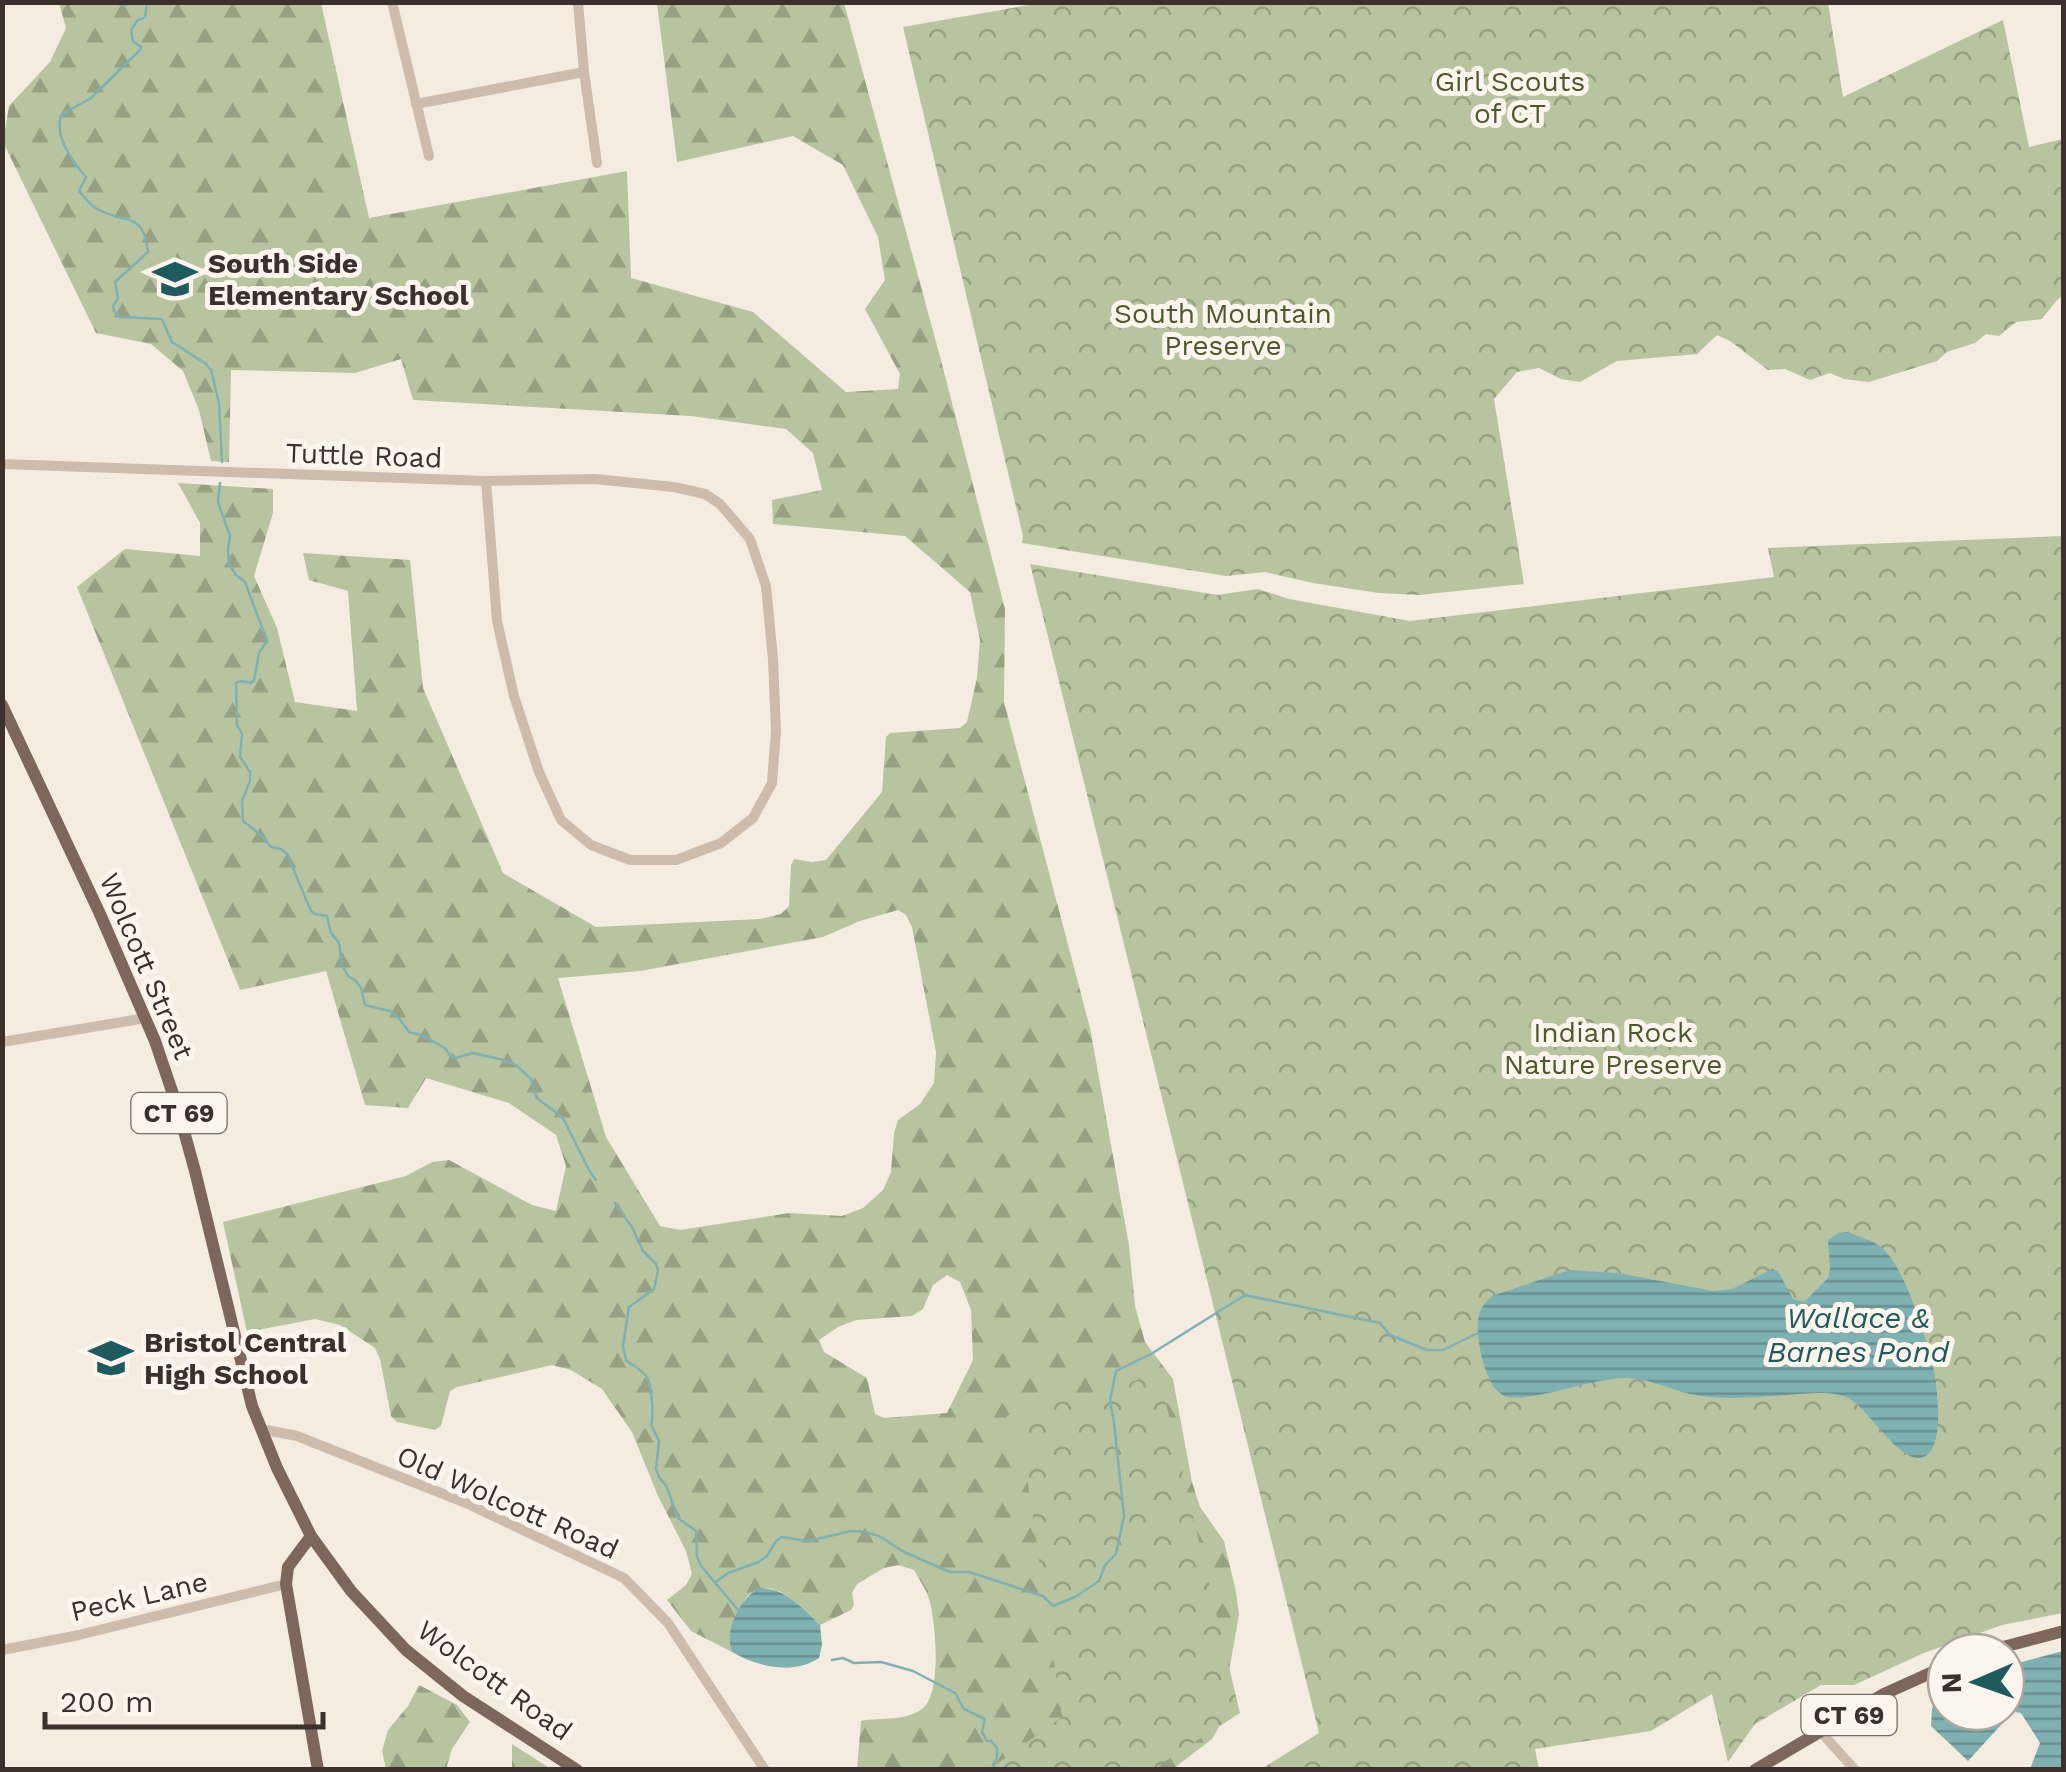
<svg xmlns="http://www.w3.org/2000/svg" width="2066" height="1772" viewBox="0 0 2066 1772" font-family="'Work Sans',sans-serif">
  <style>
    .forest { fill: url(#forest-firs); fill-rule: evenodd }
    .park { fill: url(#park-crowns) }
    .water { fill: url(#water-rules) }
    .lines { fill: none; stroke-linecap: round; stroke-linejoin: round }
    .stream { stroke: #7fb0b2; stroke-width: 2.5 }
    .minor { stroke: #cdbbac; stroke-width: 10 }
    .major { stroke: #7d675c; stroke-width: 12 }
    .labels { text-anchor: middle; stroke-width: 10; stroke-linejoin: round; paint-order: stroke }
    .shield { fill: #fbf5ee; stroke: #756b66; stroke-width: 2.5 }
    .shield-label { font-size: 25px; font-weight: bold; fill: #3b302b }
    .park-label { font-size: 28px; fill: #4a5a2e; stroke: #fbf5ee }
    .poi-label { font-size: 28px; font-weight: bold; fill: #3b302b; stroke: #fbf5ee; text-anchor: start }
    .street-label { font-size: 28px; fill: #3b302b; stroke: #fbf5ee }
    .water-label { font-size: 30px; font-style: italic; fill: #1f5a5e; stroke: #fbf5ee }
  </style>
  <defs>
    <pattern id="forest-firs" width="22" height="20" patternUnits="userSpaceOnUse" patternTransform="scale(2.5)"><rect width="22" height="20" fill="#b8c4a0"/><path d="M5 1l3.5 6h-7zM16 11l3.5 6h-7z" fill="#97a083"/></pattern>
    <pattern id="park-crowns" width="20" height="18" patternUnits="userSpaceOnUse" patternTransform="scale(2.5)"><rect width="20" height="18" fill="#b8c4a0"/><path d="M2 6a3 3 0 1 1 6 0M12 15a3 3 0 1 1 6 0" fill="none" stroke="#97a083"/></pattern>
    <pattern id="water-rules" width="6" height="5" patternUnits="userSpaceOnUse" patternTransform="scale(2.5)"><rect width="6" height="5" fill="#7fb0b2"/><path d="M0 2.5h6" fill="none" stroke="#699091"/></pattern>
  </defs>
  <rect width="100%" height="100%" fill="#f4ebe1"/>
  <path class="forest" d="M 59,3 L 321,3 L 369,218 L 627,171 L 631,278 L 753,312 L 846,392 L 898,389 L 900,374 L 865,309 L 885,280 L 878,237 L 843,165 L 793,136 L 677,162 L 657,3 L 844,3 L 942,364 L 1005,609 L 1004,702 L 1090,1028 L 1129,1245 L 1135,1306 L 1145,1342 L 1173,1379 L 1192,1482 L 1200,1507 L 1224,1541 L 1236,1592 L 1239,1615 L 1219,1727 L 1212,1739 L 1173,1769 L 857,1769 L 861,1721 C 881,1717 906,1722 923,1708 C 942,1692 936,1622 929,1599 C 926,1589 919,1579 914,1570 L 898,1565 L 884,1568 L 857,1584 L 852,1593 L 854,1605 L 851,1610 L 820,1625 C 805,1610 774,1575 751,1593 C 745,1597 742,1606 738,1613 C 731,1625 728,1640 732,1652 L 691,1631 L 667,1600 L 686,1585 L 692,1574 L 686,1551 L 658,1496 L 632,1432 L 602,1389 L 571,1370 L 552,1365 L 457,1387 L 450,1391 L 441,1426 L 435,1430 L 397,1422 L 391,1416 L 380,1359 L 375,1348 L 340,1325 L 315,1319 L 247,1332 L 223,1222 L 406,1176 L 432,1162 L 449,1160 L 532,1205 L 556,1211 L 566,1166 L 556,1135 L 509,1103 L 426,1078 L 408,1108 L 365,1105 L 326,971 L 240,990 L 77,587 L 125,549 L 200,556 L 200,523 L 178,483 L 273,489 L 273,513 L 254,576 L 277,628 L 295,702 L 357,711 L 348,591 L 309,580 L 303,553 L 410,560 L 423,688 L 503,873 L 596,927 L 760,919 L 781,914 L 789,906 L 791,865 L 794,859 L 812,862 L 826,860 L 882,792 L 886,737 L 890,733 L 960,728 L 967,722 L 977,678 L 980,640 L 970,592 L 905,536 L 773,524 L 772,500 L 822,490 L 813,453 L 786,429 L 691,416 L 413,400 L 401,359 L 355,373 L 231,370 L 229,462 L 211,461 L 199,410 L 183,371 L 151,344 L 96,333 L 3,142 L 9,106 L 50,62 L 66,28 ZM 898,910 L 906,915 L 912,927 L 936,1052 L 934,1083 L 920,1104 L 898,1120 L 894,1133 L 891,1172 L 883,1190 L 863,1208 L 842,1216 L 789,1213 L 680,1230 L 660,1226 L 606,1137 L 558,978 L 640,971 L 823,937 L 860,921 ZM 947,1275 L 960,1282 L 971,1310 L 973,1360 L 947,1413 L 884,1418 L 875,1414 L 867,1378 L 824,1352 L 819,1340 L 838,1327 L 856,1320 L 912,1316 L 923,1309 L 933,1285 Z
    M 419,1685 L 457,1705 L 470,1722 L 452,1749 L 446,1769 L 386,1769 L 382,1751 L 388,1730 L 408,1706 Z
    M 512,1744 L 551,1769 L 512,1769 Z"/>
  <path class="park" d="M 1046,2 L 1828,3 L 1843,97 L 2003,20 L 2029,147 L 2063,139 L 2063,296 L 2057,300 L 2042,319 L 2016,322 L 1999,336 L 1986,334 L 1975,343 L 1947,352 L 1937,361 L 1869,382 L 1844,379 L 1830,373 L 1810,380 L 1785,369 L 1768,370 L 1730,341 L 1717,335 L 1697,354 L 1617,361 L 1580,382 L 1561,379 L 1539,368 L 1517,372 L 1494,399 L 1524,584 L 1419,595 L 1379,593 L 1313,583 L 1265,572 L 1226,576 L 1022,543 L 1023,536 L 903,27 Z
    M 2063,536 L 2063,1613 L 2002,1625 L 1924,1653 L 1854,1685 L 1821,1685 L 1755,1724 L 1728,1762 L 1712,1694 L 1651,1731 L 1535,1749 L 1539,1769 L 1261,1769 L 1319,1733 L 1030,564 L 1217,595 L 1258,589 L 1289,599 L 1410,621 L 1774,577 L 1768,548 Z
    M 1159,1374 L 1240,1713 L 1153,1769 L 990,1769 L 1062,1717 L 1021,1436 L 1006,1416 Z"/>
  <path class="water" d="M 1848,1232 C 1859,1237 1873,1240 1882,1248 C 1902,1264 1919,1319 1927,1343 C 1935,1364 1947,1437 1928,1454 C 1905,1475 1869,1407 1848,1398 C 1830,1390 1806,1394 1788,1395 C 1754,1397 1722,1401 1690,1394 C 1668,1389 1646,1377 1624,1378 C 1593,1378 1527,1404 1505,1396 C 1485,1389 1474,1334 1479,1315 C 1482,1306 1486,1302 1492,1296 L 1569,1270 L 1617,1273 L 1714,1291 L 1732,1289 L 1772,1269 L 1778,1271 L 1793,1299 L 1804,1302 L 1828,1278 L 1830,1269 L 1828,1240 L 1838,1233 Z
    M 758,1588 C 784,1587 802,1607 820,1625 L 822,1645 L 819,1658 C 794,1675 757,1667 732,1652 C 724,1631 739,1601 758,1588 Z
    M 2063,1651 L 2063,1769 L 2030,1769 L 2040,1743 L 2021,1713 L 2015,1712 L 2011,1714 L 1968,1761 L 1931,1726 L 1932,1709 L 1939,1692 L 1946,1689 L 1946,1712 L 2006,1712 L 2006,1666 Z"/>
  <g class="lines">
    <path class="stream" d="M 115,2 L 123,6 L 132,2
      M 147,2 L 145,17 L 137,21 L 131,30 L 133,41 L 141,47 L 140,50 L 91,98 L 61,115 C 54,137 72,161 86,177 L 79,191 C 85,198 89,204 97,209 C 125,225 143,209 148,252 L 115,282 L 118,298 L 113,306 L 114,311 L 120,317 L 162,319 L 172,342 L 206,364 L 211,370 L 219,403 L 222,462
      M 220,483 L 218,502 L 230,536 L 228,549 L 229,564 L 236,575 L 245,582 L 267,641 L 259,653 L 254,680 L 251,683 L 240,681 L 236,683 L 237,725 L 242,734 L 240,757 L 250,772 L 250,781 L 242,801 L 243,821 L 261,835 L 271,847 L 281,849 L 287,854 L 311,911 L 315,914 L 327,916 L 331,933 L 339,943 L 342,965 L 348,976 L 356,981 L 361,988 L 365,1005 L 390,1011 L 398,1017 L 409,1032 L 424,1036 L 446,1049 L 451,1057 L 456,1058 L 472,1053 L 504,1060 L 516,1065 L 531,1079 L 537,1098 L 563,1118 L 589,1170 L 596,1180
      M 615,1203 L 632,1227 L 643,1251 L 656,1264 L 658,1270 L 654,1289 L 629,1307 L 623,1346 L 626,1360 C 632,1365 641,1369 646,1376 C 652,1384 654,1416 651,1425 L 659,1441 L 656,1469 L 659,1477 L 667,1487 L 678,1518 L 696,1531 L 697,1557 L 701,1566 L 739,1611
      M 716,1582 L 728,1573 L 759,1562 L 767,1556 L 776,1541 L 782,1537 L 808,1541 L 851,1531 L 865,1532 L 879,1536 L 904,1552 L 950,1572 L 969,1572 L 1043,1596 L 1053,1606 L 1075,1597 L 1099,1581 L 1105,1565 L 1116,1554 L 1124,1516 L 1114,1423 L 1110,1400 L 1116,1371 L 1151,1354 L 1245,1295 L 1380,1323 L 1390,1335 L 1427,1350 L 1443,1350 L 1478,1333
      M 832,1660 L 843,1658 L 854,1663 L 881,1662 L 913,1671 L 955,1693 L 964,1709 L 985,1719 L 982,1732 L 987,1741 L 991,1741 L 997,1748 L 997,1759 L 993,1765 L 996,1770"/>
    <path class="minor" d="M 392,2 L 429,156
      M 578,2 L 584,72 L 597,163
      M 416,104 L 584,72
      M 2,464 L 486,481 L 595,479 L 674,487 L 705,494 L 720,504 L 750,539 L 766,586 L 773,659 L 776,731 L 772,783 L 753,818 L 721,843 L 676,860 L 630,860 L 591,845 L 561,820 L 539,772 L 514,696 L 497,621 L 486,481
      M 2,1042 L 146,1018
      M 261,1429 L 297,1436 L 466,1503 L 624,1578 L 668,1623 L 765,1770
      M 2,1650 L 79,1635 L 286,1584
      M 1821,1732 L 1855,1770"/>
    <path class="major" d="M 2,705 L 100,914 L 155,1041 L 177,1106 L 195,1171 L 252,1406 L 277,1468 L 311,1536 L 351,1591 L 406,1650 L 463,1696 L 577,1770
      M 311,1536 L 288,1567 L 286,1584 L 318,1770
      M 1984,1652 L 2064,1631
      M 1755,1770 L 1884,1694 L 1946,1666"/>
  </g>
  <defs>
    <g id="school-bare" transform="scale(3.45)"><path d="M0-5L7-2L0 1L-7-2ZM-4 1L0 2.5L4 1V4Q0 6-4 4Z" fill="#1f5a5e" stroke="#fbf5ee" stroke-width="2.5" paint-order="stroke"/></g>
  </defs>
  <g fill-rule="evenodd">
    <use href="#school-bare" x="175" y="279"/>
    <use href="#school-bare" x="111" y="1358"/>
  </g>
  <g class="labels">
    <g class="shield">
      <rect x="131.5" y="1093" width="95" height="40" rx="8"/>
      <rect x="1801.5" y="1695" width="95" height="40" rx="8"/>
    </g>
    <g class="shield-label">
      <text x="179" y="1122">CT 69</text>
      <text x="1849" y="1724">CT 69</text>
    </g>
    <g class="park-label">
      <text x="1510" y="91">Girl Scouts<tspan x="1510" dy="32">of CT</tspan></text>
      <text x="1223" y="323">South Mountain<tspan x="1223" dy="32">Preserve</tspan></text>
      <text x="1613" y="1042">Indian Rock<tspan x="1613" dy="32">Nature Preserve</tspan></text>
    </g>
    <g class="poi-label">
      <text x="208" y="273">South Side<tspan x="208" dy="32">Elementary School</tspan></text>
      <text x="144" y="1352">Bristol Central<tspan x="144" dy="32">High School</tspan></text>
    </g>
    <g class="street-label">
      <text transform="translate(364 455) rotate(2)" y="10">Tuttle Road</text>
      <text transform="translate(147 966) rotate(67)" y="10">Wolcott Street</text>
      <text transform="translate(508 1502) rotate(24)" y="10">Old Wolcott Road</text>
      <text transform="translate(139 1596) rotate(-13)" y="10">Peck Lane</text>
      <text transform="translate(495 1680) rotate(36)" y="10">Wolcott Road</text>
    </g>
    <g class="water-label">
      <text x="1858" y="1328">Wallace &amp;<tspan x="1858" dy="34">Barnes Pond</tspan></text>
    </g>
  </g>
  <rect width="2066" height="1772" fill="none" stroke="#3b302b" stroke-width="10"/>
  <g transform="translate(1976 1682) rotate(268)"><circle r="48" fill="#fbf5ee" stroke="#aea6a0" stroke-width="2.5"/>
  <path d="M0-8L18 38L0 25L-18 38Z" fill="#1f5a5e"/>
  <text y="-15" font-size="28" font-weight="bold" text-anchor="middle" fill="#3b302b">N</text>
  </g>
  <path d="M45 1712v15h278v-15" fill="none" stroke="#3b302b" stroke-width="5"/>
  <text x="60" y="1712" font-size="30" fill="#3b302b" stroke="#fbf5ee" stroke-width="8" paint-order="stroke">200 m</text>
</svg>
